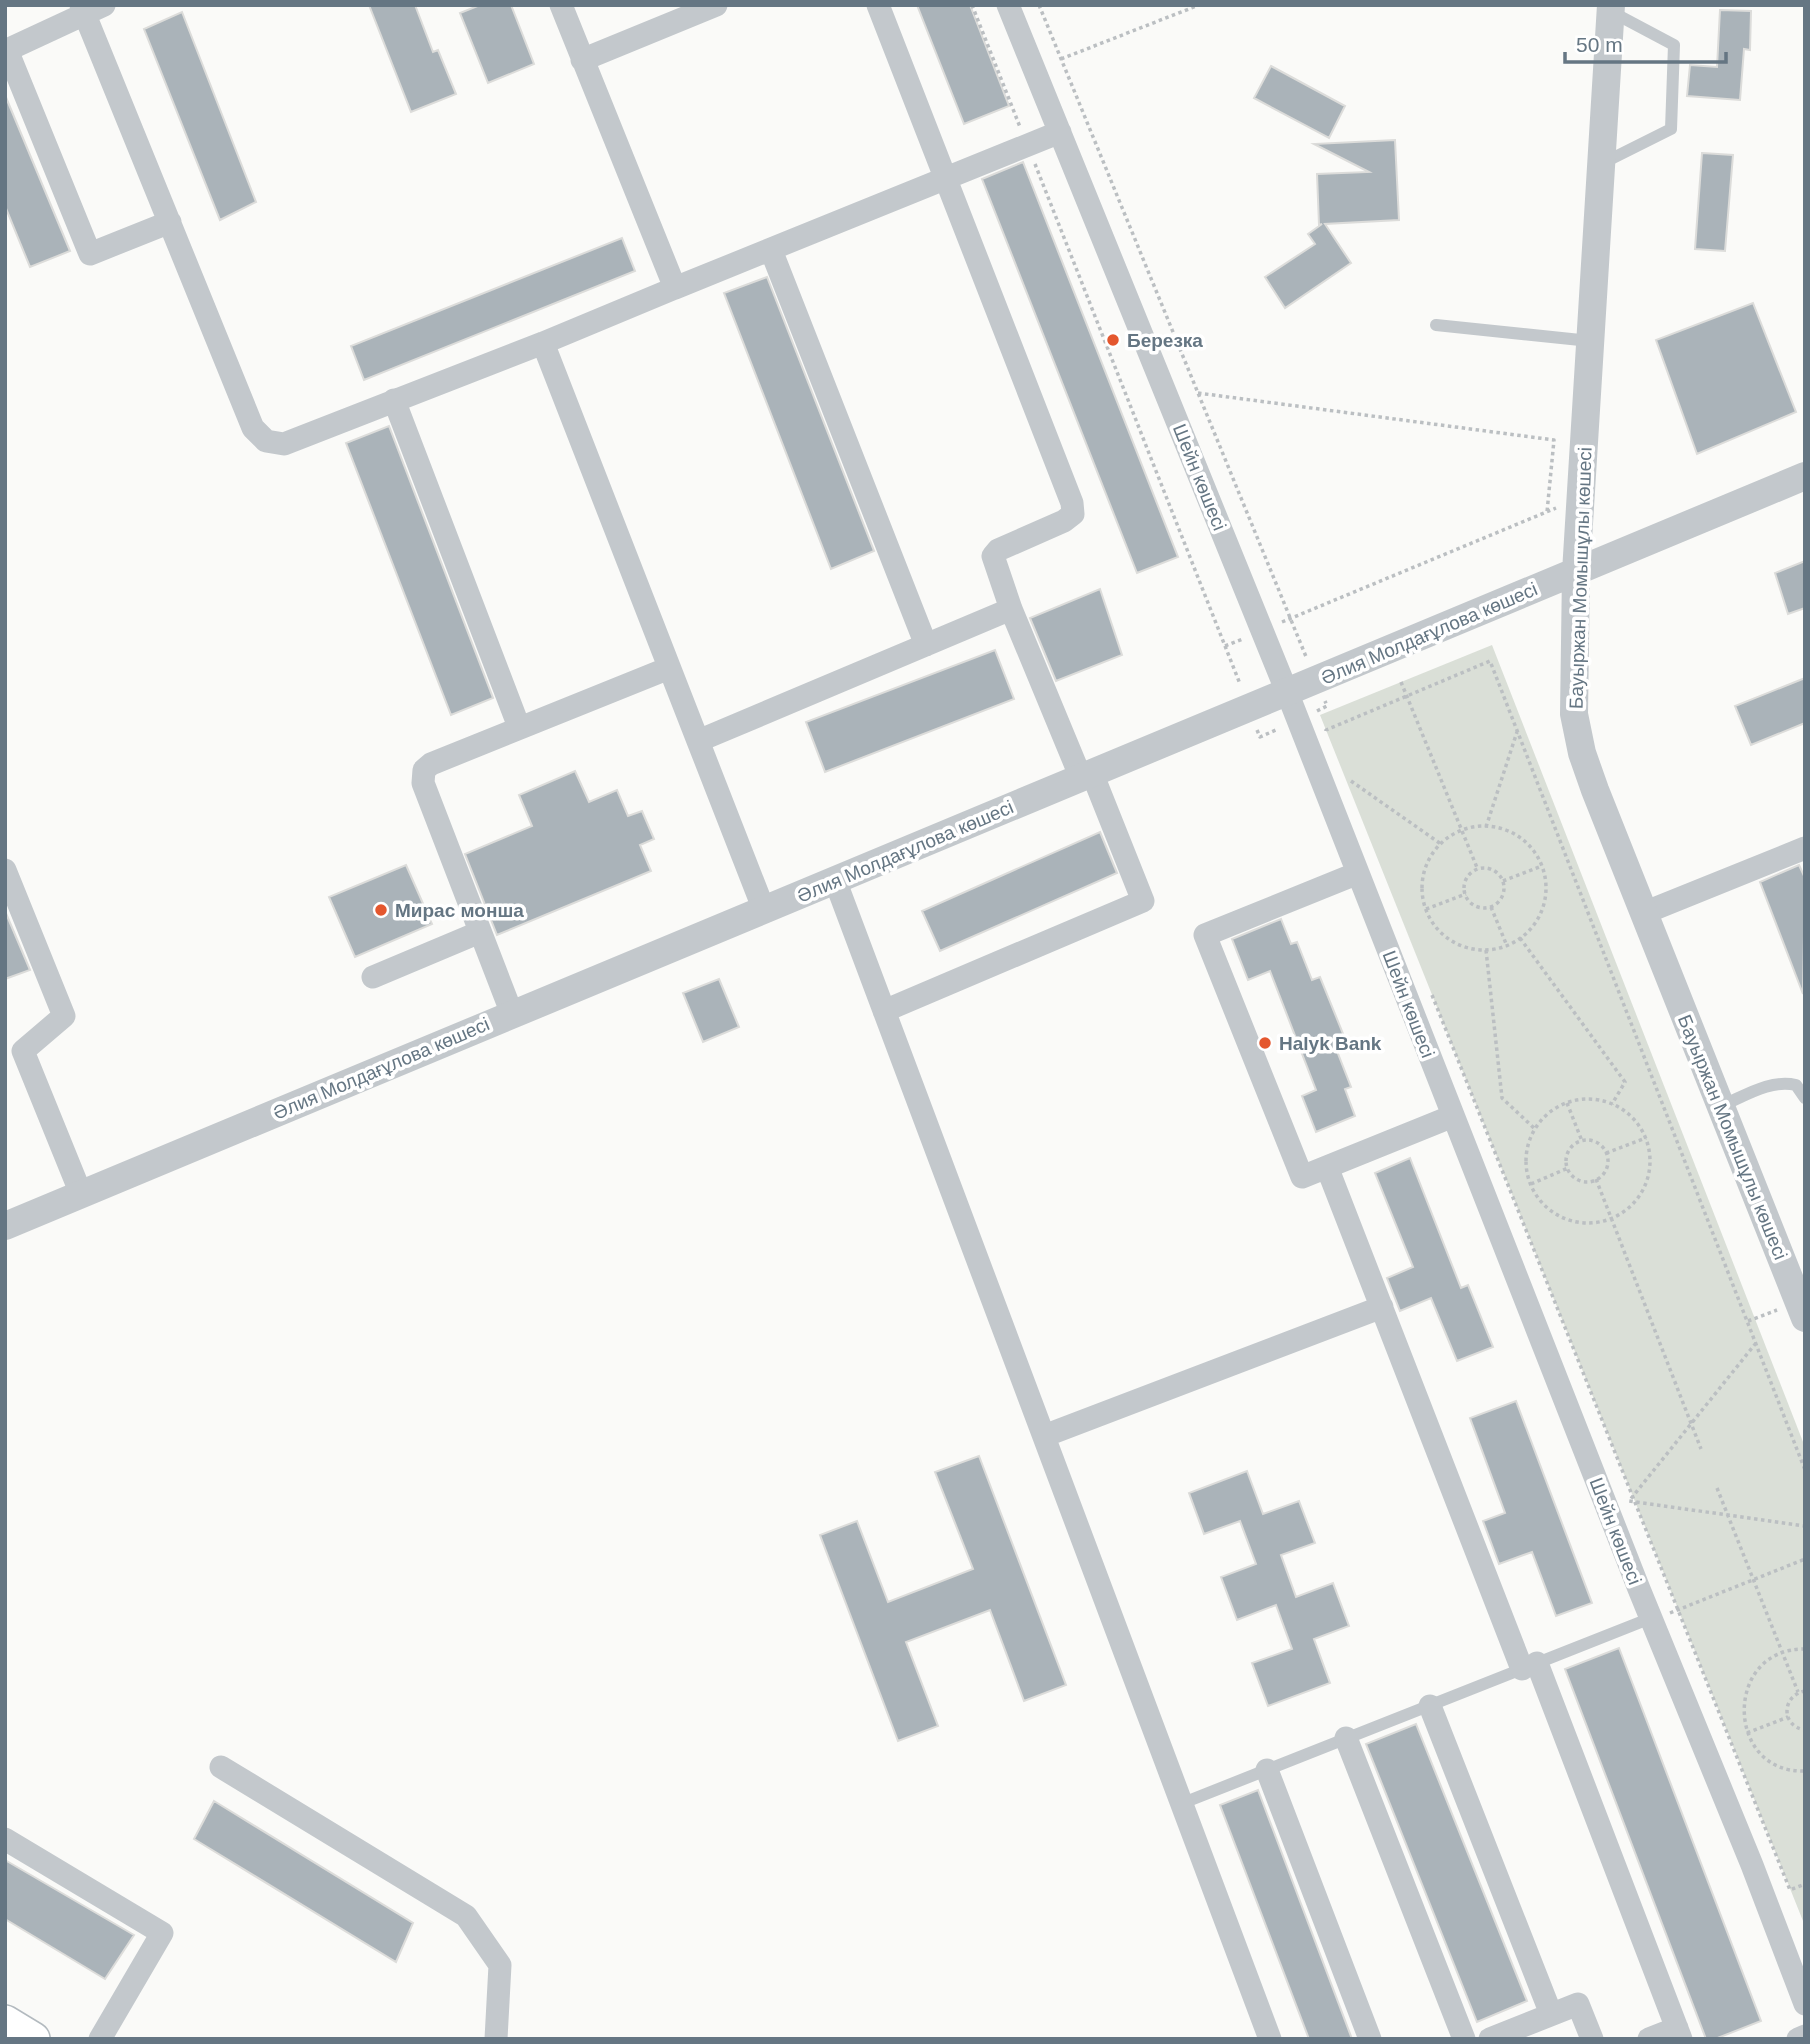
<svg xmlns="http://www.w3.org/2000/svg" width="1810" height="2044" viewBox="0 0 1810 2044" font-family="Arial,sans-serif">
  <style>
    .green { fill: #dadfd7 }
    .building { fill: #aab3b9; stroke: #dcdcda; stroke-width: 2 }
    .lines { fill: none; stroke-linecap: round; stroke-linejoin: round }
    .secondary-casing { stroke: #b3babf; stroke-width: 36 }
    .path { stroke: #bbbfc2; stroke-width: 3.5; stroke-dasharray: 3.5 3.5; stroke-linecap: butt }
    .service { stroke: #c3c8cc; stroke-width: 12 }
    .minor { stroke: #c3c8cc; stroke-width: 23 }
    .tertiary { stroke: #c3c8cc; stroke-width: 28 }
    .secondary { stroke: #fff; stroke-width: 33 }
    .poi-dot { fill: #e4572e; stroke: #fff; stroke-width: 2.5 }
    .labels { text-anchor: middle; stroke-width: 7; stroke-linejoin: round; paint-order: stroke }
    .poi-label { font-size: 19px; font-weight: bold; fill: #657683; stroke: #fff; text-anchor: start }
    .street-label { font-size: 19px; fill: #657683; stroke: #fff }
  </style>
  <rect width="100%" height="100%" fill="#fafaf8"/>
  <path class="green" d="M 1492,645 L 1805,1447 L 1805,1926 L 1320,715 Z"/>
  <path class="building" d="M 369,5 L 415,5 L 433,52 L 438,50 L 456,94 L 411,112 Z
    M 480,5 L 511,5 L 534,64 L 488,83 L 460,13 Z
    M 917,5 L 970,5 L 1009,106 L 964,124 Z
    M 1720,10 L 1751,11 L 1750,50 L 1744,49 L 1740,100 L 1687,96 L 1690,65 L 1717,67 Z
    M 182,12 L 256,202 L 220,220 L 144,29 Z
    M 1271,66 L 1345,106 L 1329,138 L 1254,98 Z
    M 5,95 L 70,251 L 30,267 L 5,206 Z
    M 1395,140 L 1399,220 L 1325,224 L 1351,263 L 1285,308 L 1265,277 L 1315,244 L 1308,234 L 1322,224 L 1319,225 L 1317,174 L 1369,172 L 1314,144 Z
    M 1702,153 L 1733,155 L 1725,251 L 1695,249 Z
    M 1023,162 L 1178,557 L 1137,573 L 982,179 Z
    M 622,238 L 635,271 L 364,380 L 351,346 Z
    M 767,277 L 874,551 L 831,569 L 724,293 Z
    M 1753,303 L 1796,412 L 1697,454 L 1656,340 Z
    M 389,426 L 493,698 L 451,715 L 346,443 Z
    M 1805,561 L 1805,608 L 1788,614 L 1775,573 Z
    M 1100,589 L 1122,655 L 1056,681 L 1030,618 Z
    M 995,650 L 1014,699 L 825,772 L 806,722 Z
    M 1805,678 L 1805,723 L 1751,745 L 1735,706 Z
    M 575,771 L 589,802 L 617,790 L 628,816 L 642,811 L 654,839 L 640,845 L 651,871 L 497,935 L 465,854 L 532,826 L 519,795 Z
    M 1100,832 L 1117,873 L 940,951 L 922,911 Z
    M 406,865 L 432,924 L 355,957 L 329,897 Z
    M 1799,865 L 1805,878 L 1803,994 L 1760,882 Z
    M 5,911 L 30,970 L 5,979 Z
    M 1281,919 L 1291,944 L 1297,942 L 1312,980 L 1320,977 L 1348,1046 L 1337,1051 L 1351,1087 L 1345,1089 L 1355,1116 L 1316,1132 L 1302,1096 L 1316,1090 L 1270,971 L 1248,980 L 1232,939 Z
    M 719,979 L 739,1027 L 703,1042 L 683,993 Z
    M 1410,1158 L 1461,1288 L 1468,1285 L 1493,1347 L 1457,1361 L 1431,1298 L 1400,1311 L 1387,1278 L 1413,1267 L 1375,1173 Z
    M 1516,1401 L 1592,1603 L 1556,1616 L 1532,1552 L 1499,1564 L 1483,1521 L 1505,1513 L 1470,1418 Z
    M 979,1456 L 1066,1685 L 1024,1701 L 990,1610 L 906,1642 L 938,1726 L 898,1741 L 820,1535 L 857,1521 L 888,1602 L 973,1569 L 935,1472 Z
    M 1247,1471 L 1263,1514 L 1299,1501 L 1315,1543 L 1281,1555 L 1296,1597 L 1333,1583 L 1349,1626 L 1314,1639 L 1330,1683 L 1268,1706 L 1252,1663 L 1292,1649 L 1276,1605 L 1237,1620 L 1221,1577 L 1256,1564 L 1240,1521 L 1204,1534 L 1189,1493 Z
    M 1619,1648 L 1761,2021 L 1715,2039 L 1706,2039 L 1565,1669 Z
    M 1416,1724 L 1527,2001 L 1477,2022 L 1366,1744 Z
    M 1258,1790 L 1352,2039 L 1309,2039 L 1220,1805 Z
    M 214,1801 L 413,1923 L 396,1962 L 194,1839 Z
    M 5,1860 L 134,1935 L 105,1979 L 5,1919 Z"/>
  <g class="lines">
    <g class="secondary-casing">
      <path id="secondary" d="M 5,2022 L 33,2039"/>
    </g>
    <path class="path" d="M 972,5 L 1020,127
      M 1039,5 L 1307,659
      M 1061,59 L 1199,5
      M 1035,164 L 1240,684
      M 1198,393 L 1554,440 L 1547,512
      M 1282,622 L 1556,508
      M 1225,646 L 1243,639
      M 1401,682 L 1478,870
      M 1317,711 L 1327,706 L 1325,701
      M 1257,730 L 1260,737 L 1278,729
      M 1326,731 L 1326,730 L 1490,661 L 1805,1470
      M 1351,781 L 1441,844
      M1422 888a62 62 0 1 1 124 0a62 62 0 1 1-124 0Z
      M 1486,827 L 1517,732
      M1464 888a20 20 0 1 1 40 0a20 20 0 1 1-40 0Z
      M 1503,881 L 1542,866
      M 1491,907 L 1507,946
      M 1426,909 L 1466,894
      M 1520,938 L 1625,1082 L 1612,1104
      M 1486,950 L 1502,1098 L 1535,1129
      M 1432,995 L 1790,1890 L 1805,1884
      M1526 1161a62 62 0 1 1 124 0a62 62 0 1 1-124 0Z
      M 1567,1103 L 1582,1141
      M1566 1161a21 21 0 1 1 42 0a21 21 0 1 1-42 0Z
      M 1606,1153 L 1646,1138
      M 1596,1179 L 1701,1449
      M 1531,1184 L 1568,1168
      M 1748,1321 L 1777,1310
      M 1756,1343 L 1629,1501 L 1805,1526
      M 1717,1488 L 1798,1692
      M 1670,1613 L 1805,1559
      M 1805,1649 C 1723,1648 1725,1774 1805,1771
      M 1805,1691 C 1782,1695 1780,1726 1805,1730
      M 1747,1733 L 1788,1717"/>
    <path class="service" d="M 1601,164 L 1671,129 L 1674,45 L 1610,11
      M 1436,325 L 1590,341
      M 1721,1106 C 1745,1096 1770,1079 1796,1085 L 1805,1098
      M 1183,1803 L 1651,1618"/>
    <path class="minor" d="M 81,5 L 253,428 L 266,441 L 284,444 L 543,343 L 675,288
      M 561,5 L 675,288 L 1060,132
      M 878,5 L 1072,503 L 1073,514 L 1064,521 L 998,550 L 993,556 L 1011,609 L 1081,778
      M 1008,5 L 1287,692 L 1639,1589 L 1752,1865 L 1805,2004
      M 7,50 L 90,254 L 170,222
      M 5,51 L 104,5
      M 582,60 L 716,5
      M 771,250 L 926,645
      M 543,343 L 698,741 L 1011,609
      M 394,400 L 519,727
      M 698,741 L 764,910
      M 5,870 L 64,1016 L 23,1051 L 81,1194
      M 1358,873 L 1205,935 L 1302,1177 L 1453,1116
      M 835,880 L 1270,2039
      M 1644,913 L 1805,848
      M 373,977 L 480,932
      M 884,1011 L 1143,901 L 1092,773
      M 512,1014 L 423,783 L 424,770 L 431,764 L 669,668
      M 1327,1167 L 1522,1669
      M 1044,1436 L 1382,1307
      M 1537,1663 L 1681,2039
      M 1430,1706 L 1551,2014
      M 1346,1738 L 1464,2039
      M 221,1767 L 466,1916 L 500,1965 L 496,2039
      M 1267,1770 L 1370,2039
      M 5,1839 L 162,1933 L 100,2039
      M 1490,2039 L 1578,2004 L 1592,2039
      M 1649,2039 L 1677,2028
      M 1798,2039 L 1805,2036"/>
    <path class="tertiary" d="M 1611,5 L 1576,572 L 1574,714 L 1582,753 L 1595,790 L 1805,1318
      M 5,1226 L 1805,476"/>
    <use href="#secondary" class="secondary"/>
  </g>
  <g class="poi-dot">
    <circle cx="1113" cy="340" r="7"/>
    <circle cx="381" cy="910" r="7"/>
    <circle cx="1265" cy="1043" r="7"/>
  </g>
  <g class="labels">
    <g class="poi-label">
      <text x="1127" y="347">Березка</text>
      <text x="395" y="917">Мирас монша</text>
      <text x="1279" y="1050">Halyk Bank</text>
    </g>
    <g class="street-label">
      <text transform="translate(1200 477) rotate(68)" y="7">Шейн көшесі</text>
      <text transform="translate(1580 578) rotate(-88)" y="7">Бауыржан Момышұлы көшесі</text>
      <text transform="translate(1429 633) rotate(-23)" y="7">Әлия Молдағұлова көшесі</text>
      <text transform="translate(905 851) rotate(-23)" y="7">Әлия Молдағұлова көшесі</text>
      <text transform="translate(1409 1004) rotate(69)" y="7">Шейн көшесі</text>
      <text transform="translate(381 1068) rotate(-23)" y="7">Әлия Молдағұлова көшесі</text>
      <text transform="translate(1733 1137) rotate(68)" y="7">Бауыржан Момышұлы көшесі</text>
      <text transform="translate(1616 1531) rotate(69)" y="7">Шейн көшесі</text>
    </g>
  </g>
  <rect width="1810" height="2044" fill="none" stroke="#657683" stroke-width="14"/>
  <path d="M1565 52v10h161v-10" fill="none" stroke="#657683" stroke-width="3.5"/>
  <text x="1576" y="52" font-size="21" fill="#657683" stroke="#ffffff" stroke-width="5" paint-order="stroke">50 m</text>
</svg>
